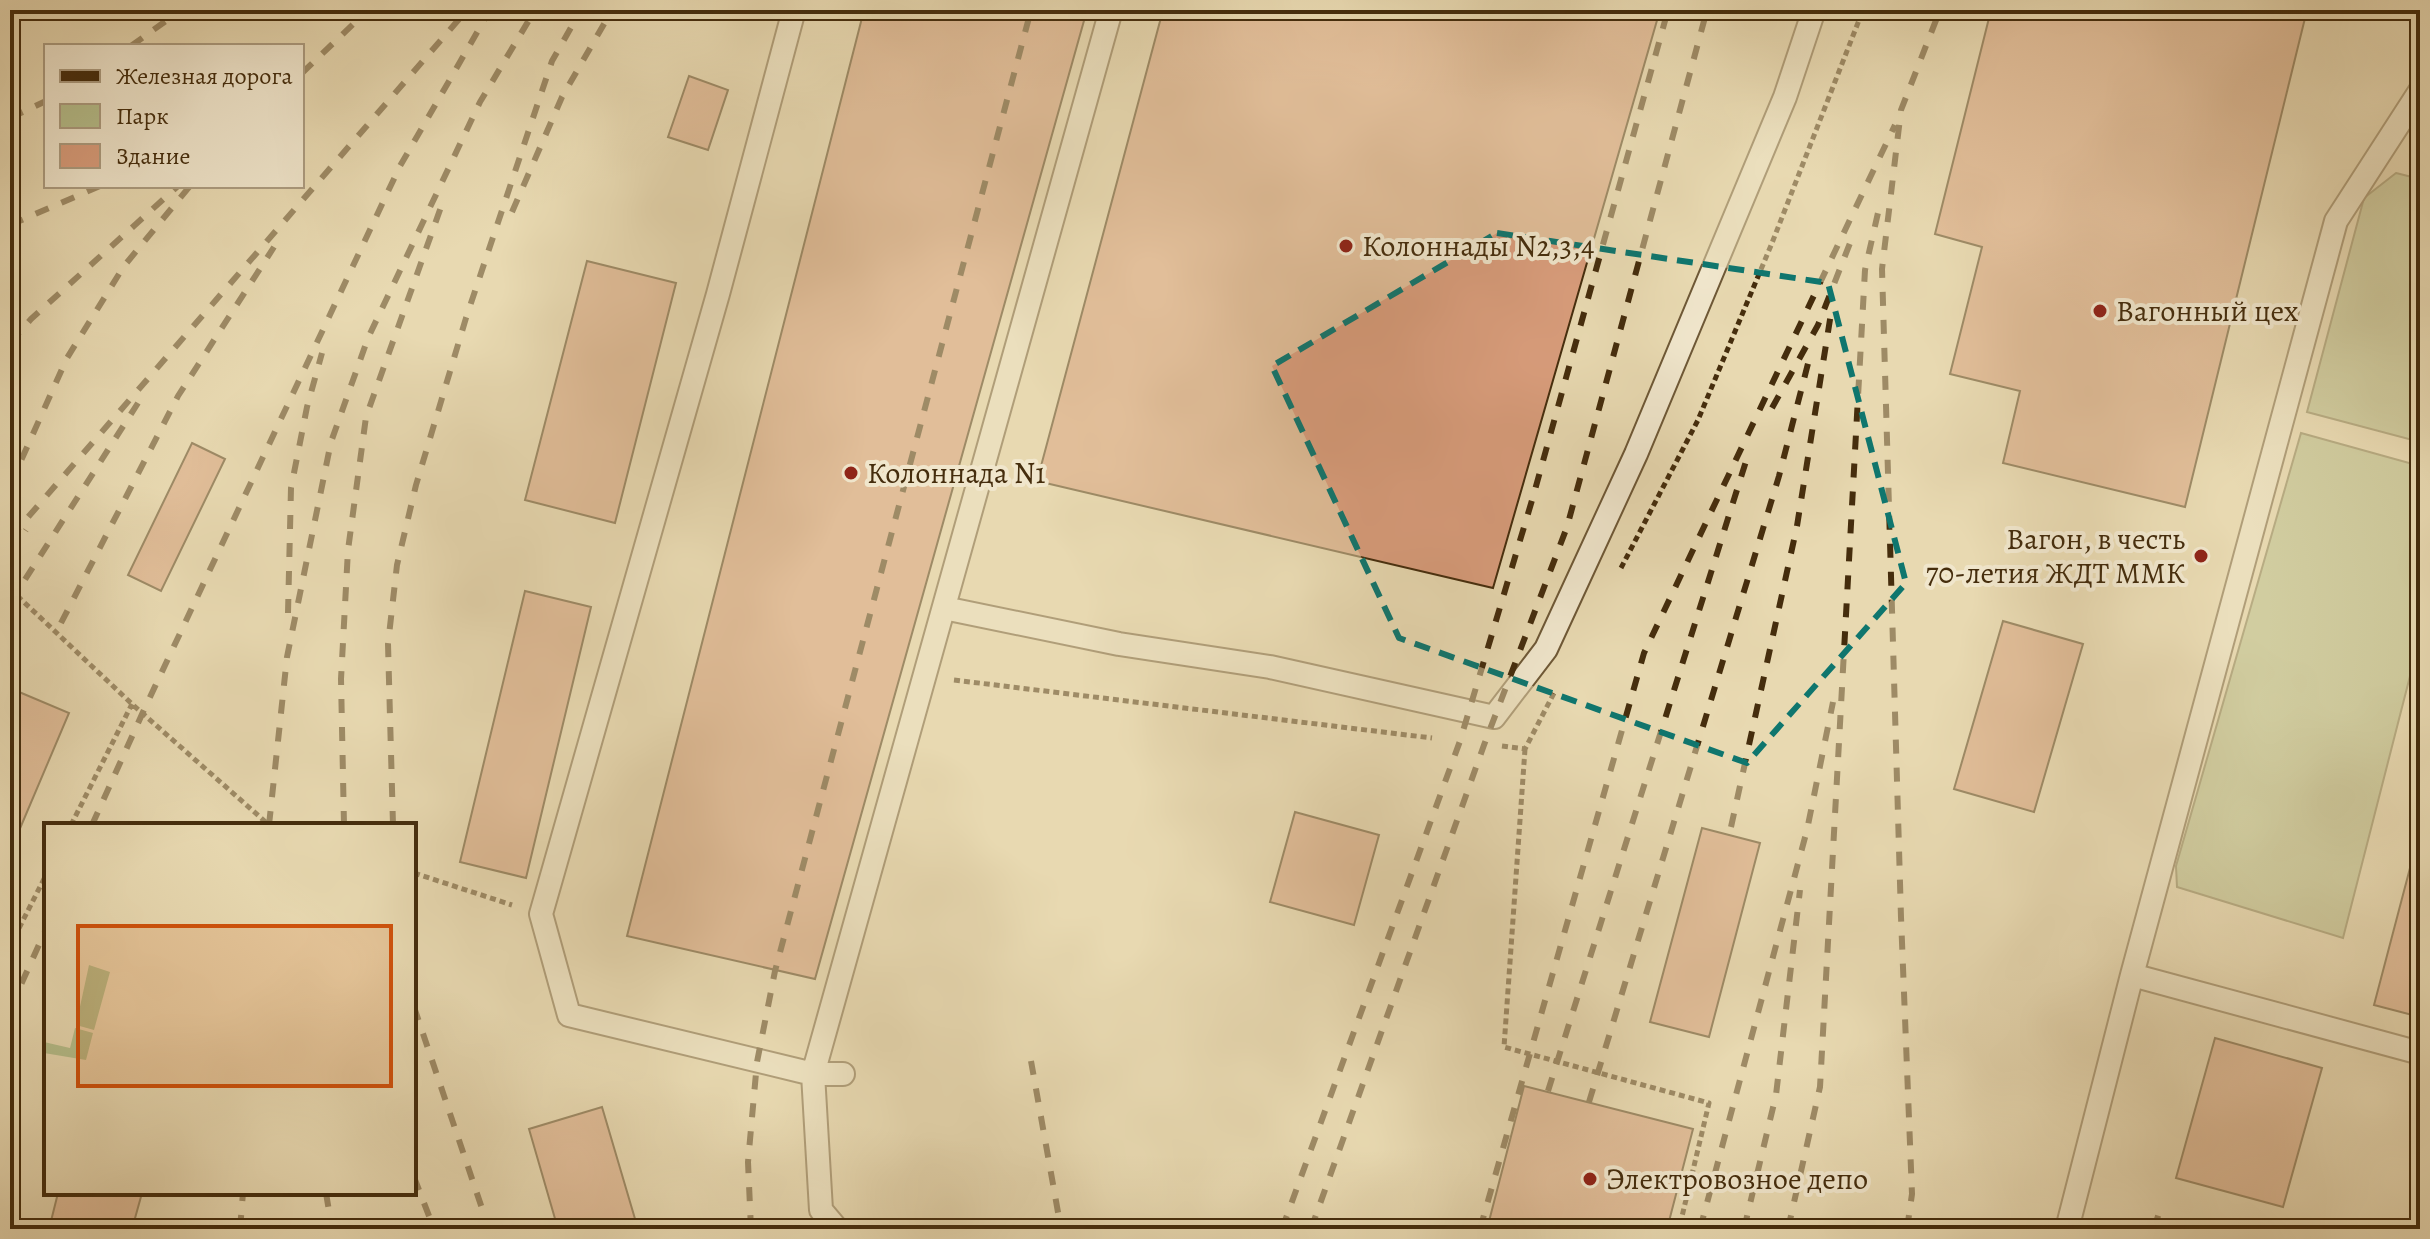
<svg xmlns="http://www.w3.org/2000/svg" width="2430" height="1239" viewBox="0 0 2430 1239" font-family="Alegreya,serif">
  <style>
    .green { fill: #b6bf8c; stroke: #7e764c; stroke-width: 2 }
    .building { fill: #d99d7c; stroke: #452d0d; stroke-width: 2 }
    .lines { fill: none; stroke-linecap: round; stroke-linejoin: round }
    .lane-casing { stroke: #6e5836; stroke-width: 26 }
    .path { stroke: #452d0d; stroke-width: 5; stroke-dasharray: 6 4; stroke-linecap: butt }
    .lane { stroke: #f0e6cc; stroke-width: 22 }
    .rail { stroke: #452d0d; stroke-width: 6; stroke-dasharray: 14 14; stroke-linecap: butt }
    .marked { fill: none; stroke: #0f766e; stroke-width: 6; stroke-dasharray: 16 10; stroke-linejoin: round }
    .poi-dot { fill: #8f2418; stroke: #f0e6cc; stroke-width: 3 }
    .labels { text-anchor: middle; stroke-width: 8; stroke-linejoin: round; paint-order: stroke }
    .poi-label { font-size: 30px; fill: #452d0d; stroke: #f0e6cc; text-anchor: start }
    .view { fill: #d0520c; fill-opacity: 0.15; stroke: #d0520c; stroke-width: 4 }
    .inset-edge { fill: none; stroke: #452d0d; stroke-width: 4 }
  </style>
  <rect width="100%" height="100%" fill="#e8d9b1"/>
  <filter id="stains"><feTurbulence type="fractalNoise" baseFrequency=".0025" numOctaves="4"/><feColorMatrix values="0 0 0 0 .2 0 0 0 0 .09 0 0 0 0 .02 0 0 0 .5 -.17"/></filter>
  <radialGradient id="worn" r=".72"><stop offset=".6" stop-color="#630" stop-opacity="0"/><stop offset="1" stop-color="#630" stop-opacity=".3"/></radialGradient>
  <path class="green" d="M 2396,173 L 2420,179 L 2420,442 L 2307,412 L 2364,198 Z
    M 2301,433 L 2420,466 L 2420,637 L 2343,938 L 2177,887 L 2176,866 Z"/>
  <path class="building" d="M 864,10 L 1087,10 L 815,979 L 627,936 Z
    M 1163,10 L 1660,10 L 1493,588 L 1037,481 Z
    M 1991,10 L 2307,10 L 2185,507 L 2003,463 L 2020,391 L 1950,374 L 1982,247 L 1935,234 Z
    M 689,76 L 728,90 L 708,150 L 668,137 Z
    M 587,261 L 676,283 L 615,523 L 525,500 Z
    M 192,443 L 225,459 L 161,591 L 128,575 Z
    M 525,591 L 591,607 L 526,878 L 460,862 Z
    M 2003,621 L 2083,644 L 2034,812 L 1954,789 Z
    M 12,689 L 69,713 L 10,852 L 10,693 Z
    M 1295,812 L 1379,835 L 1354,925 L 1270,902 Z
    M 1702,828 L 1760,843 L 1709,1037 L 1650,1022 Z
    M 2420,830 L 2420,1017 L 2374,1005 Z
    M 2215,1038 L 2322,1068 L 2283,1207 L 2176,1178 Z
    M 1524,1086 L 1693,1129 L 1667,1229 L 1487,1229 Z
    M 602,1107 L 638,1229 L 558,1229 L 529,1129 Z
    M 58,1193 L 142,1193 L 132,1229 L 49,1229 Z
    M 369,1224 L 369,1229 L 275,1229 Z"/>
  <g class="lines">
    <g class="lane-casing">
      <path id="lane" d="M 794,10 L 718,294 L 541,914 L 569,1015 L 813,1074 L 843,1074
        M 944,608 L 1119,644 L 1270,667 L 1494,717 L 1546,649 L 1636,454 L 1785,97 L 1814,10
        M 2132,975 L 2420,1053
        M 837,1229 L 821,1210 L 813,1074 L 1111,10
        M 2067,1229 L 2132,975 L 2336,221 L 2420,91"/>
    </g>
    <path class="path" d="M 1621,568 L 1698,420 L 1772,243 L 1863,10
      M 10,589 L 132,704 L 269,825
      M 954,680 L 1432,738
      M 1502,746 L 1525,749 L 1554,693
      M 1525,749 L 1504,1047 L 1709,1103 L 1679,1229
      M 71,825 L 132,704
      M 414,873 L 512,905
      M 10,946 L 46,875"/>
    <use href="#lane" class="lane"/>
    <path class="rail" d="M 131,46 L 181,10
      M 302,73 L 368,10
      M 10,118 L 46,101
      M 512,212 L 562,97 L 612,10
      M 10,225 L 100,186
      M 10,343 L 31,319 L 178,186
      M 1772,408 L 1818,325 L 1852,238
      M 10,485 L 67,358 L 124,266 L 190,186
      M 10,538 L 467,10
      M 10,554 L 26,530
      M 10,603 L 138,403
      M 288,613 L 291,488 L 307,407 L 322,353
      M 61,623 L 178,396 L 274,247
      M 92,825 L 143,712 L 400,166 L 490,10
      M 269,825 L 287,657 L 331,442 L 368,338 L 480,102 L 535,10
      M 344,825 L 341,679 L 348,550 L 366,417 L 441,207
      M 393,825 L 388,644 L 397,565 L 416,485 L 466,318 L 552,61 L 581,10
      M 1731,827 L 1797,526 L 1832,307
      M 414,1007 L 489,1229
      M 10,1009 L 46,929
      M 1031,1061 L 1061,1229
      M 1548,1091 L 1747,458
      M 1589,1102 L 1779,476 L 1811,352
      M 414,1177 L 434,1229
      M 326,1193 L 332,1229
      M 240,1229 L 243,1193
      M 751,1229 L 748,1162 L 757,1062 L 775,971 L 1031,10
      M 1282,1229 L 1460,741 L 1533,497 L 1668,10
      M 1311,1229 L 1484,745 L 1567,527 L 1707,10
      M 1480,1229 L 1644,653 L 1895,125
      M 1700,1229 L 1807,830 L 1833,702
      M 1744,1229 L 1776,1095 L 1800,890
      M 1788,1229 L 1820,1087 L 1865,270 L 1880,204
      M 1907,1229 L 1912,1194 L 1901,917 L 1882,269 L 1901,110 L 1940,10
      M 2154,1229 L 2162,1203"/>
  </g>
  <path d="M0 0H2430V1239H0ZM 1497,233 L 1828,283 L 1906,583 L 1747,763 L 1399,638 L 1272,366 Z" fill="#e8d9b1" fill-opacity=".55" fill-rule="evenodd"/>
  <path class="marked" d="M 1497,233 L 1828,283 L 1906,583 L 1747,763 L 1399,638 L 1272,366 Z"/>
  <g class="poi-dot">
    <circle cx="1346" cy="246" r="8"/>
    <circle cx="2100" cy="311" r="8"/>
    <circle cx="851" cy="473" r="8"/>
    <circle cx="2201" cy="556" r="8"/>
    <circle cx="1590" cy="1179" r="8"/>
  </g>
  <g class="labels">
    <g class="poi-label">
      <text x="1362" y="256">Колоннады N2,3,4</text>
      <text x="2116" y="321">Вагонный цех</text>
      <text x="867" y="483">Колоннада N1</text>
      <text x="2185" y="549" text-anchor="end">Вагон, в честь<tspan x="2185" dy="34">70-летия ЖДТ ММК</tspan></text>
      <text x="1606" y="1189">Электровозное депо</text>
    </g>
  </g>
  <g transform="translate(44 823)">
    <rect width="372" height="372" fill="#e8d9b1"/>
    <path d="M 45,142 L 66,149 L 50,207 L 32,202 ZM 31,205 L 49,210 L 42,237 L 0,230 L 0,219 L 26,225 Z" fill="#b6bf8c"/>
    <path class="view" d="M 34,103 L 347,103 L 347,263 L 34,263 Z"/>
    <rect width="372" height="372" class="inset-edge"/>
  </g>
  <rect width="2430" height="1239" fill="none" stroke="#e8d9b1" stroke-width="40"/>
  <rect x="12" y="12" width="2406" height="1215" fill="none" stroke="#452d0d" stroke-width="4"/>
  <rect x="20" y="20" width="2390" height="1199" fill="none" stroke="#452d0d" stroke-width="2"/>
  <rect x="44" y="44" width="260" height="144" fill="#f0e6cc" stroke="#ac9c80" stroke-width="2"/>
  <rect x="60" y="70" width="40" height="12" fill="#452d0d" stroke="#ac9c80" stroke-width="2"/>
  <text x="116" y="84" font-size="24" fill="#452d0d">Железная дорога</text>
  <rect x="60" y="104" width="40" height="24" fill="#b6bf8c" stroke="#ac9c80" stroke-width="2"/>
  <text x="116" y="124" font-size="24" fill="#452d0d">Парк</text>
  <rect x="60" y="144" width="40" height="24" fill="#d99d7c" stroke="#ac9c80" stroke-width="2"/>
  <text x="116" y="164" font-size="24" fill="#452d0d">Здание</text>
  <rect width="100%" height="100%" filter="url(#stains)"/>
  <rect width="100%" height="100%" fill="url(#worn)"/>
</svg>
